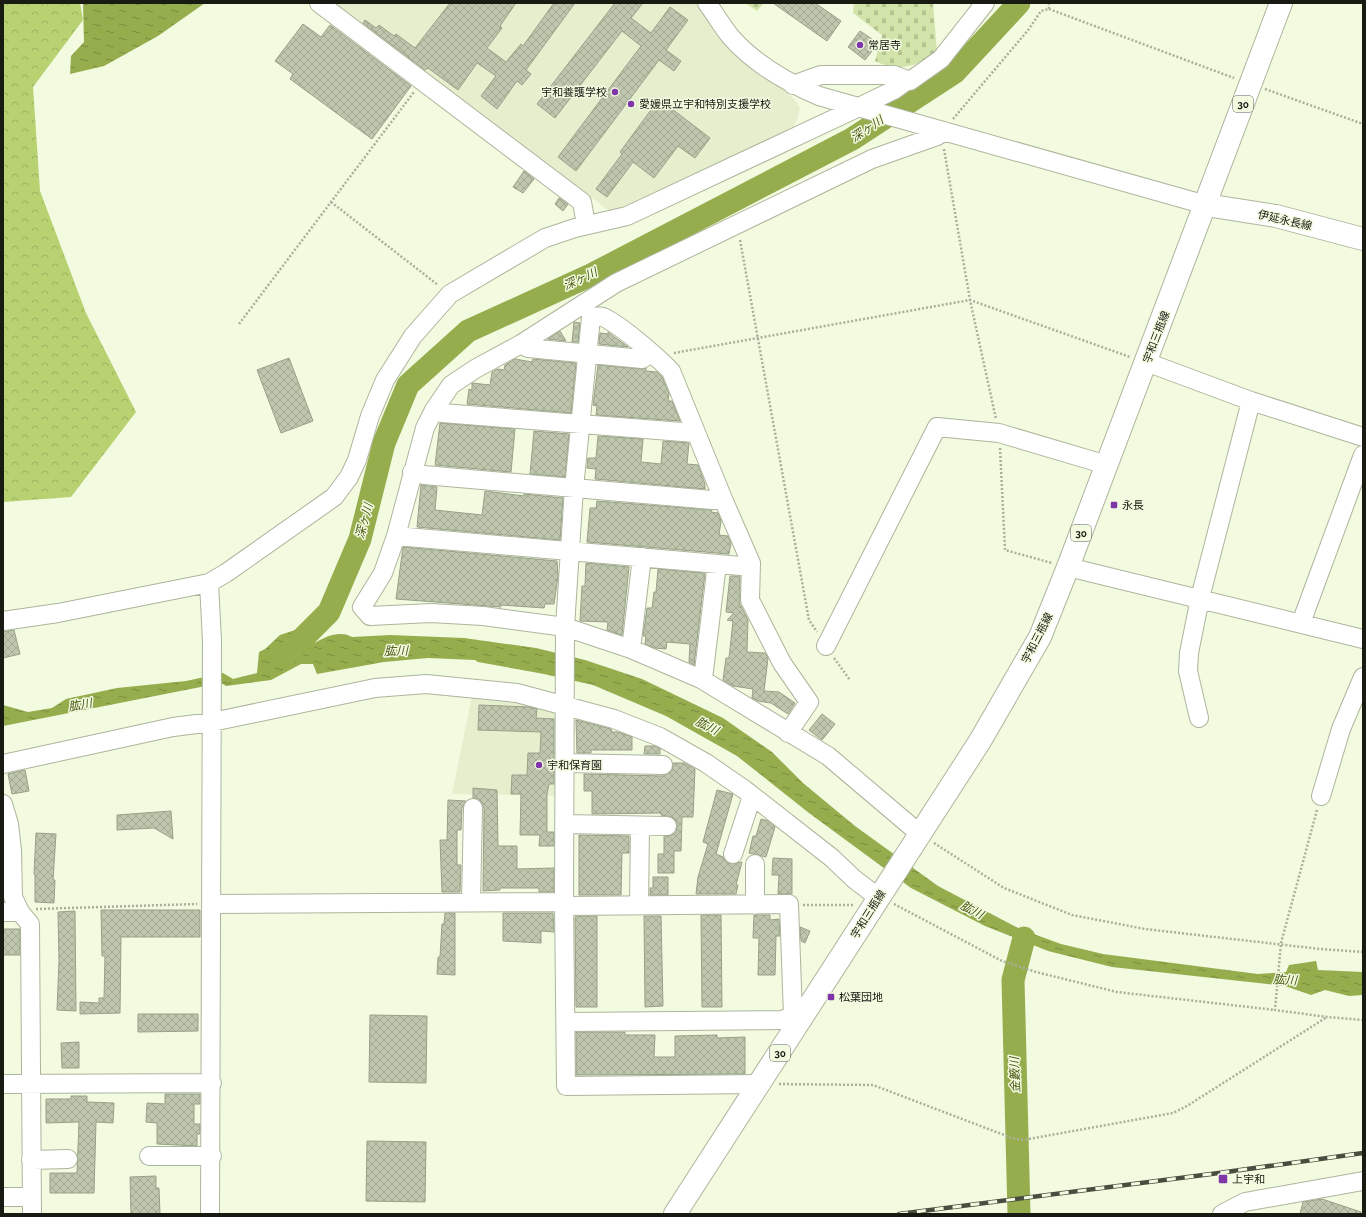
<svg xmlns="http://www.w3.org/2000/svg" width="1366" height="1217" viewBox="0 0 1366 1217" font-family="Raleway,'Noto Sans JP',sans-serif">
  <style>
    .built { fill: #e5efce }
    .forest { fill: url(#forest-crowns) }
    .cemetery { fill: url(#cemetery-stones) }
    .water { fill: url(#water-ripples) }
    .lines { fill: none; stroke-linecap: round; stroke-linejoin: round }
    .river { stroke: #96ad4e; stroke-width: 23 }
    .building { fill: url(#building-cross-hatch); stroke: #98a088 }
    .minor-casing { stroke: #adb59c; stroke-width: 20 }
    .major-casing { stroke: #adb59c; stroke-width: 24 }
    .path { stroke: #a9af9a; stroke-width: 2.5; stroke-dasharray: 2 2; stroke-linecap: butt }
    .minor { stroke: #fff; stroke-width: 18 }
    .major { stroke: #fff; stroke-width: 22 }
    .rail-casing { stroke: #494d3f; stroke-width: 4.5 }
    .rail { stroke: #f2fae0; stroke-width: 3; stroke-dasharray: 9; stroke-linecap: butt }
    .poi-dot { fill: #7e36a8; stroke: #f2fae0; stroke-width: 1.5 }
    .labels { text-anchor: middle; stroke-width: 3; stroke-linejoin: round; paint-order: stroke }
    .shield { fill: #f2fae0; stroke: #595e4f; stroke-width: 1 }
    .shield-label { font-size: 10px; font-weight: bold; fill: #181b11 }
    .poi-label { font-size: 11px; fill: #181b11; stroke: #f2fae0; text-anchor: start }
    .street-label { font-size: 11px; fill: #181b11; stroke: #f2fae0 }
    .water-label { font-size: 12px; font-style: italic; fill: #4a5914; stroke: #f2fae0 }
  </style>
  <defs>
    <pattern id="forest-crowns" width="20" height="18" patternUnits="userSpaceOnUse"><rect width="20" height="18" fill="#b8d171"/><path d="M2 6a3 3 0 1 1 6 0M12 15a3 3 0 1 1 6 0" fill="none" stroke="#9db361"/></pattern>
    <pattern id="cemetery-stones" width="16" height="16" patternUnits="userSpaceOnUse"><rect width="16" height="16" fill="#d3e4ab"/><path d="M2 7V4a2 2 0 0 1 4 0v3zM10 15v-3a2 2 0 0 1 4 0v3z" fill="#b4c392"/></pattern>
    <pattern id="water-ripples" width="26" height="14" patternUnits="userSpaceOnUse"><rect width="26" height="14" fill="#96ad4e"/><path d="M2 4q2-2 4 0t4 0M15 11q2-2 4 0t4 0" fill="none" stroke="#798c3f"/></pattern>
    <pattern id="building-cross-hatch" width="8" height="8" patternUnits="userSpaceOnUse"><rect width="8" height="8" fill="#bec6ad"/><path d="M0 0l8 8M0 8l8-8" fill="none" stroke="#a3aa94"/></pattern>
  </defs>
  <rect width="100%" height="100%" fill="#f2fae0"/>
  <path class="built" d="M 326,3 L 697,3 L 726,41 L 795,100 L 800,108 L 798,117 L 792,130 L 784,136 L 611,212 Z
    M 472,696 L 515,698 L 562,710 L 562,796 L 452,794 Z"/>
  <path class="forest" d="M 3,3 L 80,3 L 83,20 L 33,87 L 40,191 L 86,313 L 136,412 L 71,497 L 3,502 Z"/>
  <path class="cemetery" d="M 745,3 L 764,3 L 757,11 Z
    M 854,3 L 933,3 L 937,52 C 917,67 898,72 875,61 L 882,35 L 853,13 Z"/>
  <path class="water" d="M 83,3 L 205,3 L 158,36 L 104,66 L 70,74 L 71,56 L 84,42 Z
    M 295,630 L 318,636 L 315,643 C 325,636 341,630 352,637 L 390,635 L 464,638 L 536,648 L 585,660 L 642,679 L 723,718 L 772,752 L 803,783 L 855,826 L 938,886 L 1020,929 L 1061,944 L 1103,954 L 1258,974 L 1286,972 L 1289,965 L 1316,961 L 1318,970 L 1363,972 L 1363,995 L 1349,996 L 1325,990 L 1311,995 L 1285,986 L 1112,967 L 1048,951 L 985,926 L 911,888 L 809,813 L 737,756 L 666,716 L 593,685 L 544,674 L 478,662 L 475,660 L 428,658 L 384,662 L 317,674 L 313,664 L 301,664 L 271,680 L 226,686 L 221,683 L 3,726 L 3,705 L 28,712 L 52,708 L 66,699 L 117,688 L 186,681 L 223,673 L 233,679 L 257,673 L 259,652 L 265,649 L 280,635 Z"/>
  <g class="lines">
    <path class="river" d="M 286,655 L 329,612 L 360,539 L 384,443 L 408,385 L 468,331 L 591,275 L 852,139 L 955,72 L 1019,3
      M 1019,1214 L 1013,980 L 1024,938"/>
  </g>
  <path class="building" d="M 450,3 L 516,3 L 500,26 L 502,28 L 487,48 L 506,62 L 521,44 L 523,46 L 554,3 L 575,3 L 526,70 L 531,74 L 522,85 L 517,81 L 497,109 L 481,96 L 496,76 L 477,63 L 458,90 L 428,68 L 425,70 L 363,23 L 365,20 L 376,28 L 379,25 L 394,36 L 396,34 L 415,48 Z
    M 615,3 L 643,3 L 631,18 L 651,33 L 670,7 L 688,20 L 666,50 L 681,61 L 674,71 L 659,60 L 576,171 L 558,157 L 641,46 L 622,31 L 555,118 L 537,104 Z
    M 773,3 L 815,3 L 841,21 L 827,41 Z
    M 303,24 L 321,37 L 330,25 L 411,86 L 372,139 L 290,79 L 293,74 L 275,61 Z
    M 860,31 L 878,43 L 865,60 L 848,47 Z
    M 659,99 L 710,138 L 695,158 L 678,146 L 654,178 L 633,162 L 607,197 L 596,189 L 622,154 L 620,152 Z
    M 524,171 L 534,179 L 523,193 L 513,187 Z
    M 559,198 L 568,204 L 563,211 L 555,204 Z
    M 574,322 L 580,323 L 578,342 L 572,342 Z
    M 560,331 L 566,341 L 548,339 Z
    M 608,332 L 613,336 L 628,347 L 599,344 L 600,333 L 608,334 Z
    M 289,358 L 313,421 L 281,433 L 257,370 Z
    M 515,359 L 532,362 L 533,359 L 576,363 L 571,413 L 467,404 L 469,389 L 472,390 L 472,383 L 490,385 L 492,372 L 497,369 L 504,370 L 505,365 Z
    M 598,365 L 641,369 L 646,368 L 646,371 L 657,372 L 662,377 L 669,394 L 668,401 L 672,401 L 680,421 L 596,415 L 597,406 L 593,405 Z
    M 440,423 L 515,429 L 511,472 L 435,465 Z
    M 534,431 L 569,434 L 565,477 L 530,474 Z
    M 598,436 L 643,439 L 641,462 L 661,464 L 663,441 L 689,443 L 687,464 L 698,465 L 705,484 L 705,489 L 595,479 L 596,469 L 587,468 L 588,458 L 596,458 Z
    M 421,485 L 437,487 L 435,510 L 482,515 L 485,491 L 524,496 L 524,494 L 563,498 L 560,540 L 417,527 Z
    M 597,501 L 712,510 L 711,512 L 718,513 L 721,521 L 719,535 L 728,536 L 731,543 L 729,554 L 587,542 L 590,508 L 596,508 Z
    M 403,547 L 557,561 L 558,576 L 554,604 L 545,604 L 544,608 L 501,605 L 501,607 L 396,599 Z
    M 586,563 L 629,567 L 622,635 L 607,630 L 608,622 L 580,621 L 582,586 L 585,586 Z
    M 658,569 L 705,573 L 694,665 L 689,662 L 690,644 L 667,642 L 666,649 L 655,648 L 645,644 L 646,636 L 643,636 L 647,608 L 652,608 L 654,592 L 656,592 Z
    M 730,576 L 740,576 L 740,608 L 741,606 L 748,620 L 747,652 L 765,653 L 768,658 L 764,691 L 779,692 L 795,703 L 788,714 L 771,703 L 758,701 L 752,698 L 753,689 L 733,686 L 723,680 L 726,658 L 729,658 L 733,621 L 727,620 L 734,613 L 726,612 Z
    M 14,630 L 20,654 L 3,658 L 3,632 Z
    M 479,705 L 529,707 L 537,709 L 536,718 L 554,719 L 554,784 L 549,784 L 547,794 L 547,832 L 554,832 L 554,846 L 539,846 L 540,835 L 520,835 L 521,794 L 511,794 L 512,775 L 527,775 L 528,753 L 540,753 L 541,732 L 478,730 Z
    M 822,714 L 835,724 L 822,740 L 809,730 Z
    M 576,720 L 611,729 L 612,732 L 618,732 L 632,737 L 632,750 L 591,750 L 591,753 L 577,753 Z
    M 645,746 L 654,746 L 660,749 L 660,754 L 644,754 Z
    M 673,763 L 684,763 L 695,769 L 693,817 L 682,817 L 681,851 L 674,851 L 674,873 L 658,873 L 658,854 L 664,854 L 664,836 L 672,835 L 676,832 L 677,827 L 676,821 L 672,817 L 661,815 L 661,813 L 592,814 L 592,791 L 584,791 L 584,774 L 663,776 L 672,771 Z
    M 25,770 L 29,791 L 12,794 L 8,774 Z
    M 473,788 L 497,790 L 498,846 L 517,846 L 517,869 L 554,868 L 554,892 L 539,892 L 539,888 L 500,888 L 500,890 L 483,891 L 484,808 L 479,799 L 473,798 Z
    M 717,790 L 733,794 L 716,854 L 723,857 L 730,864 L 742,862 L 736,885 L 738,885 L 736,894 L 696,894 L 698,877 L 708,844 L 703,842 Z
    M 448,800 L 466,801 L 462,808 L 461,830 L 457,830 L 457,865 L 461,865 L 460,892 L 442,892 L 440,840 L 447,840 Z
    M 171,811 L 173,839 L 154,828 L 117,830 L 117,815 Z
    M 761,819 L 768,821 L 775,827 L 766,857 L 749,853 L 753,836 L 756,836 Z
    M 36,833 L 56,834 L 53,880 L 55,880 L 54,903 L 35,902 L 35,874 L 34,874 Z
    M 579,835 L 629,836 L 629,853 L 622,853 L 621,895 L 579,895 Z
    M 773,858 L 792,859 L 792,894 L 778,894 L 779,875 L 772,875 Z
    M 653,877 L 668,877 L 668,895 L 650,895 L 650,888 L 653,888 Z
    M 101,910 L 200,910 L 200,937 L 121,937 L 120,1013 L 80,1014 L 80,1002 L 99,1003 L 99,998 L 104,998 L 105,956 L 102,956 Z
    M 75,911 L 76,1011 L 57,1010 L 59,961 L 58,912 Z
    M 445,913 L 455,913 L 455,975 L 437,974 L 438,957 L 440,957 L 442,924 L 444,924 Z
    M 503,913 L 553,913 L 554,932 L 541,931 L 541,943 L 503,941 Z
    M 701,915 L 721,915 L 722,1007 L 702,1007 Z
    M 754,915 L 770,915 L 770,920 L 779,919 L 780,936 L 776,936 L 775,975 L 758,975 L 759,938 L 753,938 Z
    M 576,916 L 597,916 L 597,1007 L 576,1007 L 575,918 Z
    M 644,916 L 661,916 L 663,1006 L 645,1007 Z
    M 800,927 L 810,931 L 805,943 L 801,941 Z
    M 3,929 L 20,929 L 20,955 L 3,955 Z
    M 138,1014 L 198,1014 L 198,1031 L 138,1032 Z
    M 370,1015 L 427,1016 L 426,1083 L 369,1082 Z
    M 576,1032 L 625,1032 L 625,1035 L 655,1035 L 654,1057 L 675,1057 L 675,1036 L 717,1035 L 717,1038 L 745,1037 L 745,1074 L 576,1075 Z
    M 79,1042 L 79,1068 L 62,1068 L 61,1043 Z
    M 165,1094 L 200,1094 L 200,1104 L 194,1104 L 194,1124 L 200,1124 L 200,1134 L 197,1134 L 197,1146 L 157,1144 L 157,1123 L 146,1122 L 147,1103 L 165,1104 Z
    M 71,1096 L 87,1096 L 87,1102 L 114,1103 L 113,1123 L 96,1122 L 94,1193 L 50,1193 L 50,1173 L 77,1173 L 79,1122 L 46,1123 L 46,1099 L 71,1099 Z
    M 367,1141 L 426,1142 L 425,1202 L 366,1201 Z
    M 156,1176 L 156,1188 L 159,1188 L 160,1214 L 131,1214 L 130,1177 Z
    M 1322,1199 L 1361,1212 L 1361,1214 L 1300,1214 L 1303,1202 Z"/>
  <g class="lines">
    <g class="minor-casing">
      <path id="minor" d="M 319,3 L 582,202 L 586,225
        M 707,3 C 715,14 722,26 730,36 C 754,64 786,82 819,96 L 1206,205
        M 793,85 L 821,75 L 894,75 L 910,81 L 941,59 L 985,3
        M 521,344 L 528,348 L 642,359 L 652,353
        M 1146,362 L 1251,401 L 1363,437
        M 434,410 L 442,413 L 695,433
        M 412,472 L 424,475 L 712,500 L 723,499 L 751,563 L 750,600 L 782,663 L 809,702 L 788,733
        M 723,499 L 671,371 C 656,356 622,326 603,317 C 600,316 595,317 591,317 L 574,488 L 565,627 L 564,902 L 566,1086 L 760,1084
        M 396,536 L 741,566 L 751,563
        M 1068,567 L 1363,639
        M 209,583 L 212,641 L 210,1214
        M 3,621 L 58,613 L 209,583 L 226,573 L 334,497 L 349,477 L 357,460 L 370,416 L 385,380 L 413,336 L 450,294 L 545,238 L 575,228 L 627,216 L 857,108 L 894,90 L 908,80
        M 1301,623 L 1363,455
        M 826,646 L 937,427 L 999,433 L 1107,465
        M 631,649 L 642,557
        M 701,679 L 704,671 L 717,564
        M 1199,718 L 1188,671 L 1189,653 L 1200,598 L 1251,401
        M 565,763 L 663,765
        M 3,764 L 173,727 L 212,722 L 375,688 L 426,684 L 517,693 L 614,719 L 660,737 L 706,763 L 745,790 L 832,858 L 854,879 L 879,898
        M 1321,796 L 1341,729 L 1363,677
        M 3,804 L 9,824 L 12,850 L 13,897 L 20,912 L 30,924 L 32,1214
        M 564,824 L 667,826
        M 920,834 L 828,756 L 701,679 L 631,649 L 565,627 L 483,616 L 431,613 L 370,616 L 362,607 L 383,573 L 396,536 L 425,428 L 434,410 L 451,385 L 475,369 L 521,344 L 616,283 L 872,159 L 937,136 L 944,131
        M 733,854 L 752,796
        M 471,902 L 473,808
        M 212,904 L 564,902
        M 639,905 L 640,826
        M 755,905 L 755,864
        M 564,906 L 789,904 L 793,1016
        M 3,912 L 20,912
        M 566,1022 L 782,1020 L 793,1016 L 802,1019
        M 3,1084 L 212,1083
        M 149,1156 L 212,1156
        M 31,1160 L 68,1159
        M 3,1197 L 31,1197
        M 1222,1214 L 1245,1202 L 1363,1181"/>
    </g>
    <g class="major-casing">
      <path id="major" d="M 1206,205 L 1276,216 L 1363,239
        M 675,1214 L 980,741 L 1040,637 L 1068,567 L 1281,3"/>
    </g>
    <path class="path" d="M 1049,9 L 1234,78
      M 1265,89 L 1363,124
      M 953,119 L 1029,29 L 1041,11 L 1049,9 L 1049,3
      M 944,149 L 970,300 L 996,419
      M 331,202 L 438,285
      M 740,240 L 809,620 L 817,632
      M 239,324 L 414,92
      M 674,353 L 970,300 L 1130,357
      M 1000,448 L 1005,550 L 1052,563
      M 834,658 L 850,680
      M 1317,810 L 1281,943 L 1275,1010 L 1327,1017 L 1363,1020
      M 934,843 L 1004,888 L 1072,915 L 1145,929 L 1320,949 L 1363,952
      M 894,904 L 1002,961 L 1036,972 L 1117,992 L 1275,1010
      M 803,905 L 854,905
      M 36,909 L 197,904
      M 779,1084 L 873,1085 L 1012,1138 L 1023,1140 L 1173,1113 L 1187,1106 L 1327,1017"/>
    <use href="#minor" class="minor"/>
    <use href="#major" class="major"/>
    <g class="rail-casing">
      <path id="rail" d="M 899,1214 L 1219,1173 L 1363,1153"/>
    </g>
    <use href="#rail" class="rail"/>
  </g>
  <g class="poi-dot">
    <circle cx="860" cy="45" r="4"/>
    <circle cx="615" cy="92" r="4"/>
    <circle cx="631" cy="104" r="4"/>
    <rect x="1110" y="501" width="8" height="8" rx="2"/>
    <circle cx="539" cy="765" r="4"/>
    <rect x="827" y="993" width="8" height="8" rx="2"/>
    <rect x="1218" y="1174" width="10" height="10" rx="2"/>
  </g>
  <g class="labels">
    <g class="shield">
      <rect x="1233" y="96" width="20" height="16" rx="3"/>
      <rect x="1071" y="525" width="20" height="16" rx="3"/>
      <rect x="770" y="1045" width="20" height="16" rx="3"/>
    </g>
    <g class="shield-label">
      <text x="1243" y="108">30</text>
      <text x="1081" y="537">30</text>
      <text x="780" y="1057">30</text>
    </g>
    <g class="poi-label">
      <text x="868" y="49">常居寺</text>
      <text x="607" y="96" text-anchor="end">宇和養護学校</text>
      <text x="639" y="108">愛媛県立宇和特別支援学校</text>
      <text x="1122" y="509">永長</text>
      <text x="547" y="769">宇和保育園</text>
      <text x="839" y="1001">松葉団地</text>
      <text x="1232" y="1183">上宇和</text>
    </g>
    <g class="street-label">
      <text transform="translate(1285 220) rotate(13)" y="4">伊延永長線</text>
      <text transform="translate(1156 337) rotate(-69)" y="4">宇和三瓶線</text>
      <text transform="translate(1037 638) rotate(-63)" y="4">宇和三瓶線</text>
      <text transform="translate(868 914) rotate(-58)" y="4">宇和三瓶線</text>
    </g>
    <g class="water-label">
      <text transform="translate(867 129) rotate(-33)" y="4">深ヶ川</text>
      <text transform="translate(580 279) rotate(-25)" y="4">深ヶ川</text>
      <text transform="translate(364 521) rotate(-75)" y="4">深ヶ川</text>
      <text transform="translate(396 651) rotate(-1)" y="4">肱川</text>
      <text transform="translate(80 705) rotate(-10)" y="4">肱川</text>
      <text transform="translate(707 726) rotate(27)" y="4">肱川</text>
      <text transform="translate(972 910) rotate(28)" y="4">肱川</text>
      <text transform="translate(1285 980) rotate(3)" y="4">肱川</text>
      <text transform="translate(1015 1075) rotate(-92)" y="4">金籔川</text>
    </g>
  </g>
  <rect width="1366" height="1217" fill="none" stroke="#181b11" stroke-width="8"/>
</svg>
